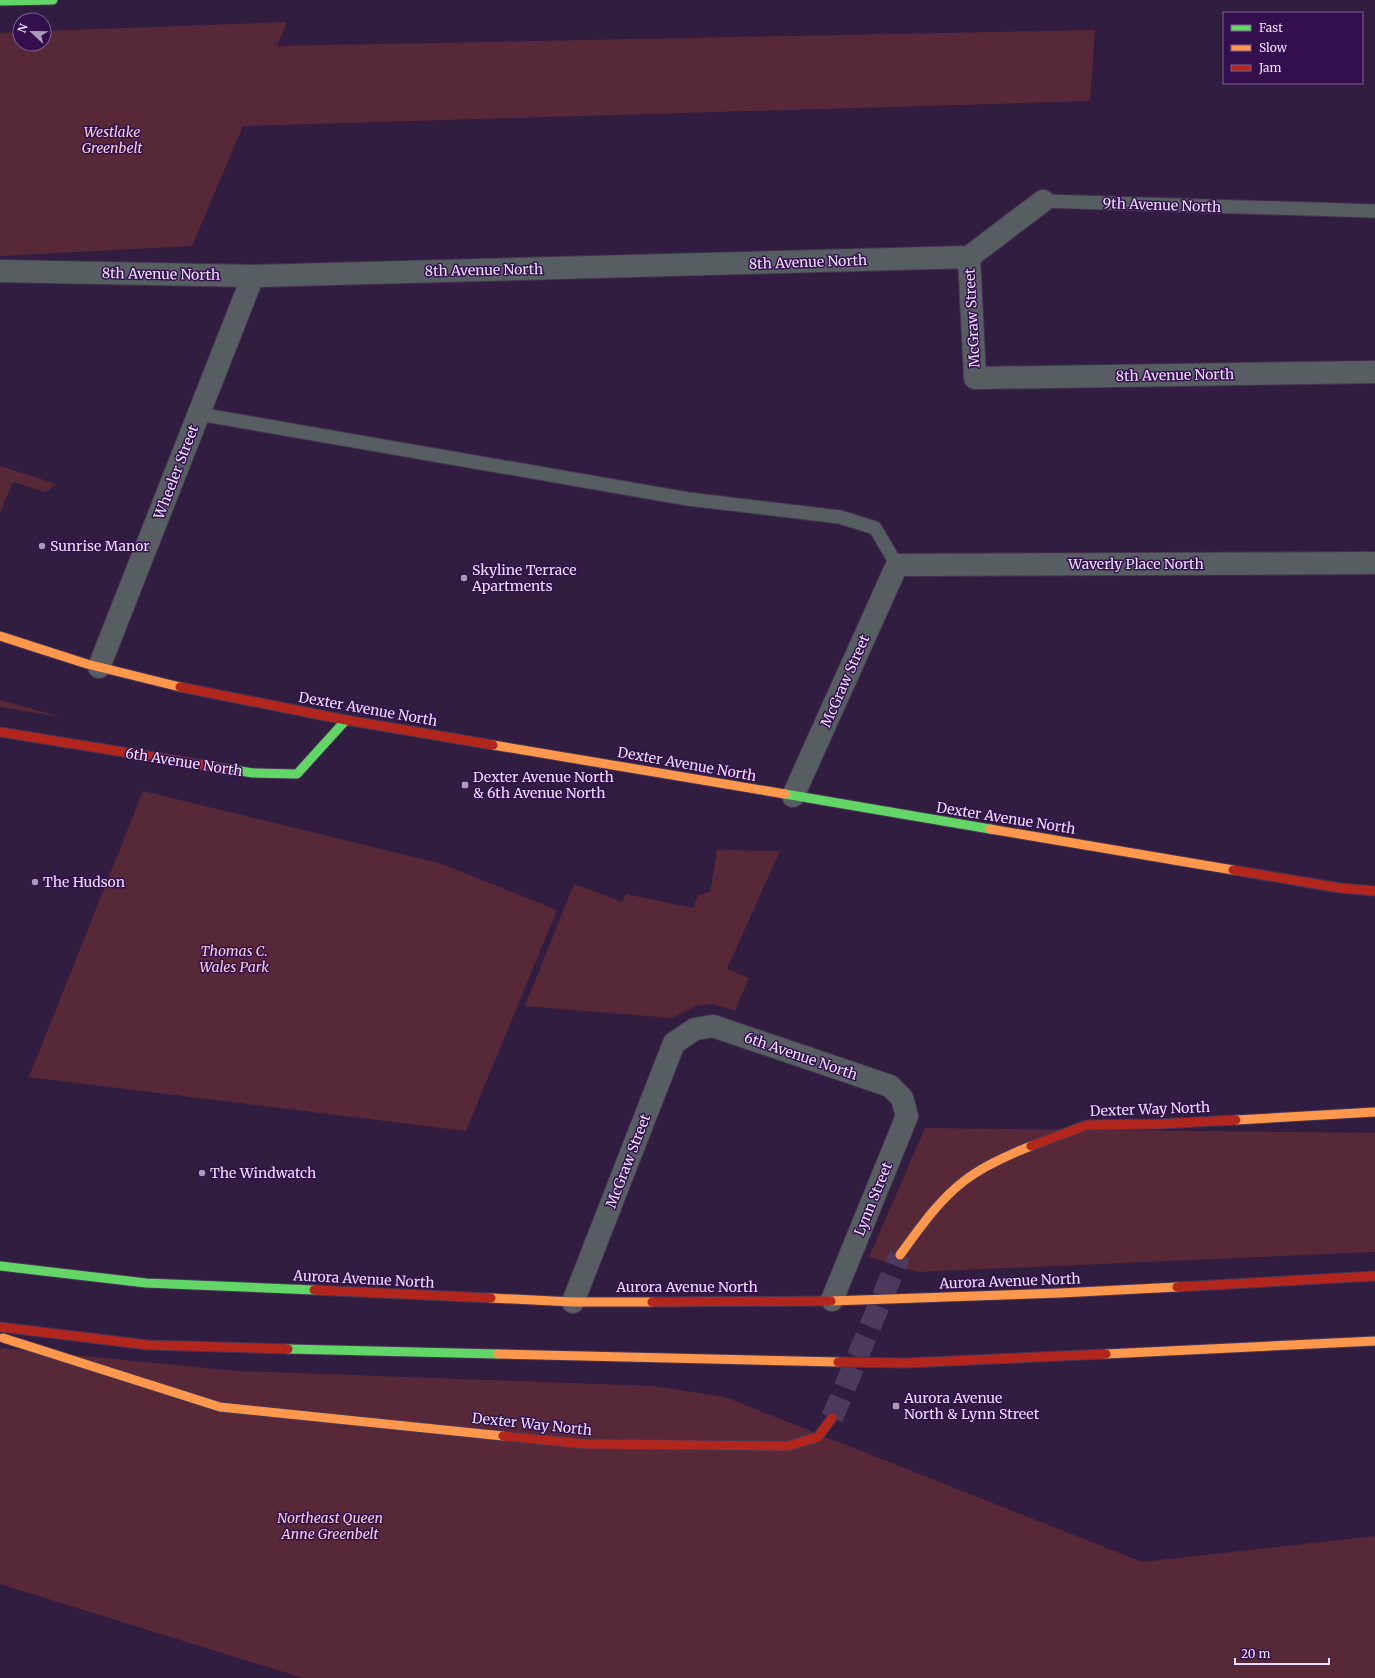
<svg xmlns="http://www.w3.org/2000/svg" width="1375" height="1678" viewBox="0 0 1375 1678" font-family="Merriweather,serif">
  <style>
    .green { fill: #572938 }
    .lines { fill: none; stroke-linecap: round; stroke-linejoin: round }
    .secondary-tunnel { stroke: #4d3a5c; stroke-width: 22; stroke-dasharray: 22 11; stroke-linecap: butt }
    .lane-casing { stroke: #473753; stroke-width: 15 }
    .street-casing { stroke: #473753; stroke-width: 24 }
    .fast-casing { stroke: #473753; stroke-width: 11 }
    .slow-casing { stroke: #473753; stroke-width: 11 }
    .jam-casing { stroke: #473753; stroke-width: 11 }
    .lane { stroke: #575e62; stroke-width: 13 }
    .street { stroke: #575e62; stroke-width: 22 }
    .fast { stroke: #63d668; stroke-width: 9 }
    .slow { stroke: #ff974d; stroke-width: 9 }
    .jam { stroke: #b3261e; stroke-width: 9 }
    .poi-dot { fill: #ab9aba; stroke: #330f4d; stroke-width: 1.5 }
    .labels { text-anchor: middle; stroke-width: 3; stroke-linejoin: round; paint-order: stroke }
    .park-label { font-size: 14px; font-style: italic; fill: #f6cfd5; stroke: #330f4d }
    .street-label { font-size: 14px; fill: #ecdefd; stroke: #330f4d }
    .poi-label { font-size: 14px; fill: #ecdefd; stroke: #330f4d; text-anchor: start }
  </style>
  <rect width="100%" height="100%" fill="#311d3f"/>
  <path class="green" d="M 287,22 L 277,46 L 1095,30 L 1090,101 L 243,126 L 192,246 L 0,256 L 0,33 L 20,32 L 20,44 L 44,44 L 44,31 Z
    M 0,466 L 56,484 L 46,492 L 13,482 L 0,513 Z
    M 0,700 L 61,717 L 0,707 Z
    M 143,791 L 439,863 L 557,910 L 466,1131 L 29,1077 Z
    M 717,850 L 780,851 L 727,969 L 749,978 L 735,1011 L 713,1004 L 696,1006 L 672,1018 L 525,1006 L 574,884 L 622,902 L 626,894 L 693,908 L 698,895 L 710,892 Z
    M 925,1128 L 1375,1133 L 1375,1252 L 917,1272 L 869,1257 Z
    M 0,1348 L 238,1371 L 653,1386 L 725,1397 L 1142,1562 L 1375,1536 L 1375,1678 L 303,1678 L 0,1584 Z"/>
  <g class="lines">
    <path class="secondary-tunnel" d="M 832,1418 L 900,1255"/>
    <g class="lane-casing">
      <path id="lane" d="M 1043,201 L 1375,211
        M 199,414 L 688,499 L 840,517 L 875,528 L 897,565"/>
    </g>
    <g class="street-casing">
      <path id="street" d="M 969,257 L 975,378 L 1375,372
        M 969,257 L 1043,201
        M 0,271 L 253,276 L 969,257
        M 99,667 L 253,276
        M 793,796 L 897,565 L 1375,563
        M 573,1302 L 674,1043 L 695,1029 L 713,1026 L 890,1086 L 902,1098 L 907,1116 L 832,1300"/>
    </g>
    <g class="fast-casing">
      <path id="fast" d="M 0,1 L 53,0
        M 227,769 L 253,773 L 297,774 L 346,720
        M 785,794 L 990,829
        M 0,1266 L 146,1283 L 314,1290
        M 288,1349 L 498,1354"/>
    </g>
    <g class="slow-casing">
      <path id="slow" d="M 0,636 L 87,664 L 180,687
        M 493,745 L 785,794
        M 990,829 L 1233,870
        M 1236,1120 L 1375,1112
        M 900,1255 C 919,1229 938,1201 964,1181 C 983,1166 1008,1155 1031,1146
        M 491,1298 L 573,1302 L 652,1302
        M 831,1301 L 1060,1293 L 1177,1287
        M 3,1338 L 220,1407
        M 498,1354 L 838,1362
        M 1106,1354 L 1375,1341
        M 220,1407 L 503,1436"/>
    </g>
    <g class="jam-casing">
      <path id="jam" d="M 180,687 L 346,720 L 493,745
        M 0,732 L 227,769
        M 1233,870 L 1340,888 L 1375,891
        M 1031,1146 L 1087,1125 L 1158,1124 L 1236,1120
        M 1177,1287 L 1375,1276
        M 314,1290 L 491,1298
        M 652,1302 L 831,1301
        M 0,1327 L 148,1345 L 288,1349
        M 838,1362 L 906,1363 L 1106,1354
        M 503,1436 L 585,1444 L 788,1446 L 818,1437 L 832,1418"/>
    </g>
    <use href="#lane" class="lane"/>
    <use href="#street" class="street"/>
    <use href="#fast" class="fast"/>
    <use href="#slow" class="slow"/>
    <use href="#jam" class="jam"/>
  </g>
  <g class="poi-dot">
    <circle cx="42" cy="546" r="4"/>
    <circle cx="464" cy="578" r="4"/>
    <rect x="461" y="781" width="8" height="8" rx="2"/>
    <circle cx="35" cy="882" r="4"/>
    <circle cx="202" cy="1173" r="4"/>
    <rect x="892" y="1402" width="8" height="8" rx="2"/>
  </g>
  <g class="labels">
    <g class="park-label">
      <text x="112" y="137">Westlake<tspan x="112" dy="16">Greenbelt</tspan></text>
      <text x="234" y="956">Thomas C.<tspan x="234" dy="16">Wales Park</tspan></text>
      <text x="330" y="1523">Northeast Queen<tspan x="330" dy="16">Anne Greenbelt</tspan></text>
    </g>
    <g class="street-label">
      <text transform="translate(1162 205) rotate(2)" y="5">9th Avenue North</text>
      <text transform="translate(808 262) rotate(-2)" y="5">8th Avenue North</text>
      <text transform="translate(484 270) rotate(-1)" y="5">8th Avenue North</text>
      <text transform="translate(161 274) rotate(1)" y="5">8th Avenue North</text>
      <text transform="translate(972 318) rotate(-93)" y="5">McGraw Street</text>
      <text transform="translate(1175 375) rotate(-1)" y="5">8th Avenue North</text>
      <text transform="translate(176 472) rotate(-69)" y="5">Wheeler Street</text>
      <text x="1136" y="569">Waverly Place North</text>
      <text transform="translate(845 681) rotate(-66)" y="5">McGraw Street</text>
      <text transform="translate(368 709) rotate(10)" y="5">Dexter Avenue North</text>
      <text transform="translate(184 762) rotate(9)" y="5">6th Avenue North</text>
      <text transform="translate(687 764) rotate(10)" y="5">Dexter Avenue North</text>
      <text transform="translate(1006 818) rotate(9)" y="5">Dexter Avenue North</text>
      <text transform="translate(801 1056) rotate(19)" y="5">6th Avenue North</text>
      <text transform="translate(1150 1109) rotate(-2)" y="5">Dexter Way North</text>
      <text transform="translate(628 1161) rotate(-69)" y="5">McGraw Street</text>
      <text transform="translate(873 1199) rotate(-68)" y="5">Lynn Street</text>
      <text transform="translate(364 1279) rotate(3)" y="5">Aurora Avenue North</text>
      <text transform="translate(1010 1281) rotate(-2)" y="5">Aurora Avenue North</text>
      <text x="687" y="1292">Aurora Avenue North</text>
      <text transform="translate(532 1424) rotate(6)" y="5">Dexter Way North</text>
    </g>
    <g class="poi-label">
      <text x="50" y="551">Sunrise Manor</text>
      <text x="472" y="575">Skyline Terrace<tspan x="472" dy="16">Apartments</tspan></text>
      <text x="473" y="782">Dexter Avenue North<tspan x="473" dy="16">&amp; 6th Avenue North</tspan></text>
      <text x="43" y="887">The Hudson</text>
      <text x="210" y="1178">The Windwatch</text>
      <text x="904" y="1403">Aurora Avenue<tspan x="904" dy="16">North &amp; Lynn Street</tspan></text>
    </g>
  </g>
  <rect x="1223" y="12" width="140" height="72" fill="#330f4d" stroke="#7d6293"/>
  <rect x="1231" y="25" width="20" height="6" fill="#63d668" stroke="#7d6293"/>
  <text x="1259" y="32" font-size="12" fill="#ecdefd">Fast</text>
  <rect x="1231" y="45" width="20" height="6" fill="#ff974d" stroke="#7d6293"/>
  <text x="1259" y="52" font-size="12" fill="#ecdefd">Slow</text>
  <rect x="1231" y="65" width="20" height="6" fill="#b3261e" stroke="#7d6293"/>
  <text x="1259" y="72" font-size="12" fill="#ecdefd">Jam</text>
  <g transform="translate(32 32) rotate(292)"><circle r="19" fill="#330f4d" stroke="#7d6293"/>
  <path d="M0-3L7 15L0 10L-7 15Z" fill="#ab9aba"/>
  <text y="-6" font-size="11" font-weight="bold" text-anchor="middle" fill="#ecdefd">N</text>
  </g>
  <path d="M1235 1658v6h94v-6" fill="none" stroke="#ecdefd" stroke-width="2"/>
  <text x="1241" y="1658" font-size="12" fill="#ecdefd" stroke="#330f4d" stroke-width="3" paint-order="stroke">20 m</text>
</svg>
